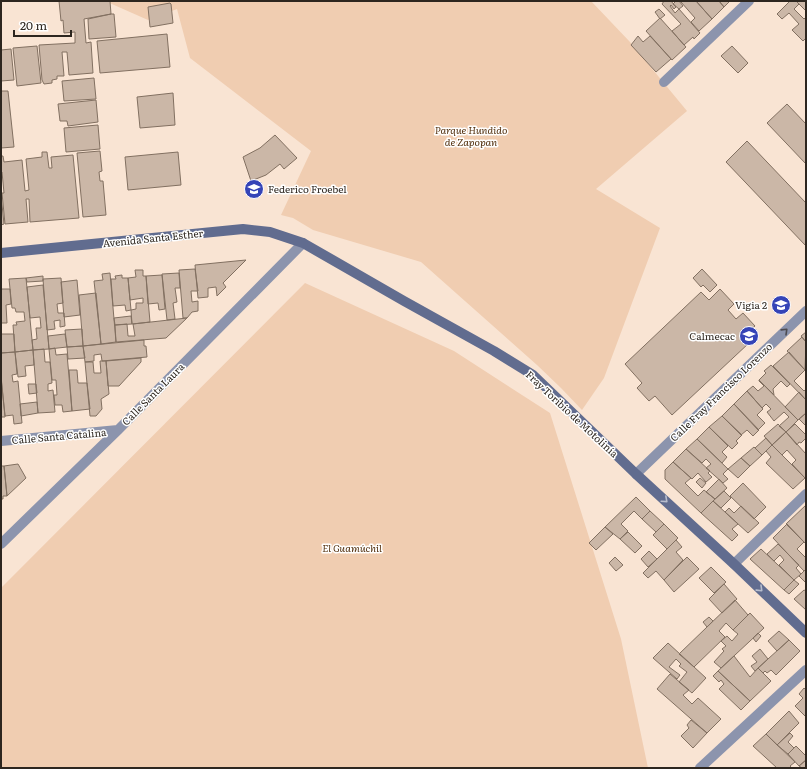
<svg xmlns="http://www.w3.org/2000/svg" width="807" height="769" viewBox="0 0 807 769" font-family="Literata,serif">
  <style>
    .green { fill: #f0cdb1 }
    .building { fill: #cbb7a7; stroke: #827061 }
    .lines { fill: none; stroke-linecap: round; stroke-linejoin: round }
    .street { stroke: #8c94ad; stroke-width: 10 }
    .secondary { stroke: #616c8f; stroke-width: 10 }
    .oneway { stroke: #4e4c51 }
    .oneway2 { stroke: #b8bdcd }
    .labels { text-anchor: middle; stroke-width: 3; stroke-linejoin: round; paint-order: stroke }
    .park-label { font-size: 10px; font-style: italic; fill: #53310f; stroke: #fff }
    .poi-label { font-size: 10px; fill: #2d261f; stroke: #fff; text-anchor: end }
    .street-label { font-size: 10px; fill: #2d261f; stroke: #fff }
  </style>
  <rect width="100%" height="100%" fill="#f9e4d3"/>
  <path class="green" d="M 105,1 L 591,1 L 630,42 L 687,111 L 596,189 L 660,228 L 604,378 L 582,410 L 561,388 L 537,365 L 421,262 L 313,230 L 293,218 L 281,215 L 311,151 L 190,58 L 177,9 L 148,20 Z
    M 305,283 L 454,351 L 550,413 L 621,639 L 648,768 L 1,768 L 1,588 Z"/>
  <path class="building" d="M 59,1 L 110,1 L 111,14 L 84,19 L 86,43 L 91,42 L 93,73 L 69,75 L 67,52 L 62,52 L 64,76 L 57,76 L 57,79 L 52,80 L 52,83 L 44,84 L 42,80 L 39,45 L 75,43 L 75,32 L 64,33 L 63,20 L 61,21 Z
    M 664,1 L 671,1 L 676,7 L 674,9 L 671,5 L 670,6 L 675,13 L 679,9 L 700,33 L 694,39 L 693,37 L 684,45 L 672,31 L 681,24 L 662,4 Z
    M 676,1 L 679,1 L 683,6 L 679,9 L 673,4 Z
    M 683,1 L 696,1 L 712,19 L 699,31 L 691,22 L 695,18 L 681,2 Z
    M 696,1 L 719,1 L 724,7 L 712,19 Z
    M 719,1 L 730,1 L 724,7 Z
    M 790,1 L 796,1 L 799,4 L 794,9 L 804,19 L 806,17 L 806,38 L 803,41 L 792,30 L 799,24 L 789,13 L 782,19 L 777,14 Z
    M 796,1 L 806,1 L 806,9 L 805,10 Z
    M 170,3 L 171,4 L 173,23 L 150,27 L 148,7 Z
    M 659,9 L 665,15 L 660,19 L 655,12 Z
    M 111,14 L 114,14 L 116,37 L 89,39 L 88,19 Z
    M 660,18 L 686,47 L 672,60 L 646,31 Z
    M 167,34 L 170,67 L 100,73 L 97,41 Z
    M 638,36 L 643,42 L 650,36 L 671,59 L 656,72 L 631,45 Z
    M 37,46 L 41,83 L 17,86 L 13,48 Z
    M 732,46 L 748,63 L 738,73 L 721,56 Z
    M 11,49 L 14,80 L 1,81 L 1,50 Z
    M 94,78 L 96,99 L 64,101 L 62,81 Z
    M 1,91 L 8,91 L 14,147 L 1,148 Z
    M 173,93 L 175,125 L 140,128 L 137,97 Z
    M 96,100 L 98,122 L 68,126 L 67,121 L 60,121 L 58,104 Z
    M 787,104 L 806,124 L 806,164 L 767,123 Z
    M 98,125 L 100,149 L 66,152 L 64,128 Z
    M 275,135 L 297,158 L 284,169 L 280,164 L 266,175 L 251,181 L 243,157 L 260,148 Z
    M 747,141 L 806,203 L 806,246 L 726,162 Z
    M 100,151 L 102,171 L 99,172 L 100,181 L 103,181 L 106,215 L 83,217 L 77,153 Z
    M 42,152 L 47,152 L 49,168 L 52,168 L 51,157 L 73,155 L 79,218 L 30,222 L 29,199 L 26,199 L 28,222 L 5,224 L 2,193 L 4,193 L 2,172 L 1,172 L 1,156 L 3,156 L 4,162 L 22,160 L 25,191 L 29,190 L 26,159 L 42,157 Z
    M 178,152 L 181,185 L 128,190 L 125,157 Z
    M 1,195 L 4,224 L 1,225 Z
    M 246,260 L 223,283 L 226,287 L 217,296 L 216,287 L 208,288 L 208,297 L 198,298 L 195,265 Z
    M 195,269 L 198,291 L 191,291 L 192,302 L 198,301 L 198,311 L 192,312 L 187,318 L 183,318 L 179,270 Z
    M 702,269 L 717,285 L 710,292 L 703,285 L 701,287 L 693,278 Z
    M 135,270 L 143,270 L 143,276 L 146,276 L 150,322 L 132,324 L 131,310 L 136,309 L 136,303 L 143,303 L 143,298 L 130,300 L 128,278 L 136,277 Z
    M 110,273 L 116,342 L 101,344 L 94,281 L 103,280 L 102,274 Z
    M 179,273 L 180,288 L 175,288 L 177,302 L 173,303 L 175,319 L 167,320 L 162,274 Z
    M 122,275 L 122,278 L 128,278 L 131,310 L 126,311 L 125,305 L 113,306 L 111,279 L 116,279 L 115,276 Z
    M 162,275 L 165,309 L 159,310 L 158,303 L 148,304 L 146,276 Z
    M 43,276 L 43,281 L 27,282 L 26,278 Z
    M 26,278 L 33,350 L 15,352 L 13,325 L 17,325 L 16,322 L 25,321 L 24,312 L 16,312 L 15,308 L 12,308 L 9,279 Z
    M 61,278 L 63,303 L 57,304 L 58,313 L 64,313 L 65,326 L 60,327 L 60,320 L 54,321 L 55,329 L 47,330 L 43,279 Z
    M 77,280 L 80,315 L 64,317 L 61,282 Z
    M 43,285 L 49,349 L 33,350 L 32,340 L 37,339 L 36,328 L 41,328 L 40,317 L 30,318 L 27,287 Z
    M 1,289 L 10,289 L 11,304 L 6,305 L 7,323 L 1,323 Z
    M 720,289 L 734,304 L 728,310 L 736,319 L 743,313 L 755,326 L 743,337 L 749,343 L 672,415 L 655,396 L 649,401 L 637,388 L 642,383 L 625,364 L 701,292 L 709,300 Z
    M 96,293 L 101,344 L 83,346 L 79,295 Z
    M 131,316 L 132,324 L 115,325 L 114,318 Z
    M 187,318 L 166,338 L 116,342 L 115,325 L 127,324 L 128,336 L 135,336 L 133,324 Z
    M 82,329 L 83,346 L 67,347 L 65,330 Z
    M 806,332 L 806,342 L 801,336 Z
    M 1,334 L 14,334 L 15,352 L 1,353 Z
    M 65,334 L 67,347 L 49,349 L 48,336 Z
    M 802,337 L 806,342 L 805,370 L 787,351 Z
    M 144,340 L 144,346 L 146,346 L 147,357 L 102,361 L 101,354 L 94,355 L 94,361 L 85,362 L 83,346 Z
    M 83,346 L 85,358 L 68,359 L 67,347 Z
    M 55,348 L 56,355 L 67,354 L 72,411 L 63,412 L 62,405 L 55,405 L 54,395 L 57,395 L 56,380 L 52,380 L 49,349 Z
    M 44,349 L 45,362 L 50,362 L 52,383 L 48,384 L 48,391 L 53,390 L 55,412 L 38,413 L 33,350 Z
    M 33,350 L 34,365 L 25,366 L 26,376 L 18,377 L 15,352 Z
    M 15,352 L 17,374 L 12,375 L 13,382 L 18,381 L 22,423 L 14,424 L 13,415 L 5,416 L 1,376 L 1,353 Z
    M 789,352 L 805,370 L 794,381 L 804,391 L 806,389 L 806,400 L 773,366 Z
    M 141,358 L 141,362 L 119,386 L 108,386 L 106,361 Z
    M 100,361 L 106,361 L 109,394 L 101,399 L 102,409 L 96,416 L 90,416 L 85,362 L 93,362 L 94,373 L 101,373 Z
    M 771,365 L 790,384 L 787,387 L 781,381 L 773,389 L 774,395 L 759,380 L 766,373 L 764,371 Z
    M 69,370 L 77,370 L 78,383 L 87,383 L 90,409 L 72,411 Z
    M 1,378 L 5,416 L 5,417 L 1,417 Z
    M 759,380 L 798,420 L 786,432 L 779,426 L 789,417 L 784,412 L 774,421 L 767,412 L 771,409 L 766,404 L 762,408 L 747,391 L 753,386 L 758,391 L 764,386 L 759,381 Z
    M 28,384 L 36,384 L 37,393 L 29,394 Z
    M 747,391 L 763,409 L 757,415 L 765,423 L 758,430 L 734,404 Z
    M 799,392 L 806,400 L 806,413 L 798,420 L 785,407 Z
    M 37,402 L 38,413 L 21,416 L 20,404 Z
    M 734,404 L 759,430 L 753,436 L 747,430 L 741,435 L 722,416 Z
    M 805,414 L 806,415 L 806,426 L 799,419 Z
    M 722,416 L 742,435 L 736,441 L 738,443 L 732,449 L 709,427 Z
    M 778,424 L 786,432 L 772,445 L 764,436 Z
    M 795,424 L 806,435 L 806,438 L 801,443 L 799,442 L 797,445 L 786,432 Z
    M 709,427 L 728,446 L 722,452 L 727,457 L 722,463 L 697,439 Z
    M 786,432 L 806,454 L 806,477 L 805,478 L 792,464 L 796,460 L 787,450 L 782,455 L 772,445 Z
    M 766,438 L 772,445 L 762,455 L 755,448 Z
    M 697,439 L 728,469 L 723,474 L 728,479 L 723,483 L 706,468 L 711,464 L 706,459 L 702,463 L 686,449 Z
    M 772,445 L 805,478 L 793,489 L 766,463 L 771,457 L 766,451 Z
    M 754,447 L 762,455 L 750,466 L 741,458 Z
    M 686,449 L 710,471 L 708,473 L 712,477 L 706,482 L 698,473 L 692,479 L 673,462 Z
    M 741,458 L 750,466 L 738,478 L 728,469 Z
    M 673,462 L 691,478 L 685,483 L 698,496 L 704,490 L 715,499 L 701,513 L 665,479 L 665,470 Z
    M 18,464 L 26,478 L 7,496 L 4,466 Z
    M 1,466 L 4,466 L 7,496 L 3,496 L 3,499 L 1,499 Z
    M 700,478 L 706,483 L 702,488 L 696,482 Z
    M 719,479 L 727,488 L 715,499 L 706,492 Z
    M 743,483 L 766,507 L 754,519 L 730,496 Z
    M 724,491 L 731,498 L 721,508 L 713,501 Z
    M 636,497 L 650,511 L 642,519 L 634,511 L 621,524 L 628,531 L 620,539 L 605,527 Z
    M 713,501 L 738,524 L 732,529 L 738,535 L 732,541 L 701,513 Z
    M 806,505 L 806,543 L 805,543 L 786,524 Z
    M 741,506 L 759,523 L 748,533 L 725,512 L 729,508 L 734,513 Z
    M 650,511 L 664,524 L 656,532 L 642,519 Z
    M 664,524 L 678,538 L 667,549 L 653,535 Z
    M 787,524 L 804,542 L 797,549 L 806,558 L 806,569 L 804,571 L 773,538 Z
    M 605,527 L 613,534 L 596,550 L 589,543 Z
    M 628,532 L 642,546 L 635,553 L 620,539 Z
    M 676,540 L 682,547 L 676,552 L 683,560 L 664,580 L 656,571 L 648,578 L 643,573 Z
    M 778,544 L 799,565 L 796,568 L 801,574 L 794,580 L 779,565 L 784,560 L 780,555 L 774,561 L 767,554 Z
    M 761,549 L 794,580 L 784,590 L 750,559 Z
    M 649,551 L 657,559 L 648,567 L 641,559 Z
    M 615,557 L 623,565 L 616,571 L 609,563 Z
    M 687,557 L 699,569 L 674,592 L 664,580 Z
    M 711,567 L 726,582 L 714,593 L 699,578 Z
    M 806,569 L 806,583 L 799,576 Z
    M 794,580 L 799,584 L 789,594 L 784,590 Z
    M 724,584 L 737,599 L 722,613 L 709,599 Z
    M 804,590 L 806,591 L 806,610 L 794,599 Z
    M 735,600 L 748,615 L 733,630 L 726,623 L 719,631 L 725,637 L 694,667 L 679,654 Z
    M 750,613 L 764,628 L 721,668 L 714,662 L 724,651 L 722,649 L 726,646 L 721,641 L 727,636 L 732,641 L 738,634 L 733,630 Z
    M 709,617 L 713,621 L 707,627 L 703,622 Z
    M 779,631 L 789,640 L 777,651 L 768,641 Z
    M 758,633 L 761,636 L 756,642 L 753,638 Z
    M 789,640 L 800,651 L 776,675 L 771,670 L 767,673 L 765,671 L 763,673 L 758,668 Z
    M 668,643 L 706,678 L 692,693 L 679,682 L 687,672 L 679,666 L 681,664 L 676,659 L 669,667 L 680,675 L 677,679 L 653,658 Z
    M 760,649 L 768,659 L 755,671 L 751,666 L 757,662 L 752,656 Z
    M 734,656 L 750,677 L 758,668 L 771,681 L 750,701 L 718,671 Z
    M 718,671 L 750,701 L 741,710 L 719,689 L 724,684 L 721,680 L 719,682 L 713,676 Z
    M 670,674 L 689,690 L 683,695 L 692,704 L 698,698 L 721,719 L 707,733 L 657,689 Z
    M 804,688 L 806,690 L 806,717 L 795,706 L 803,698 L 799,694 Z
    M 789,711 L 799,723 L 777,745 L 766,734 Z
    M 691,720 L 707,733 L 693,748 L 681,736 L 689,728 L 687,725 Z
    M 790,733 L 793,736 L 788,742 L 794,748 L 788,754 L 777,745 Z
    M 766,734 L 795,762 L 790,766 L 792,768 L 777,768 L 753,746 Z
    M 796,746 L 806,756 L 806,760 L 799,766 L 788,754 Z
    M 806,760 L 806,768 L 802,768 L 799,766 Z"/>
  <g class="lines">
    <path class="street" d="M 664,82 L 749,1
      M 1,441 L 118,430
      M 636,474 L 806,311
      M 1,544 L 118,430 L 303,243
      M 734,564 L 806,494
      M 700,768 L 806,670"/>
    <path class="secondary" d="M 1,253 L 243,229 L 270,232 L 303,243 L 404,301 L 494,351 L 533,375 L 636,474 L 734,564 L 806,633"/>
  </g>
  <defs><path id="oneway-chevron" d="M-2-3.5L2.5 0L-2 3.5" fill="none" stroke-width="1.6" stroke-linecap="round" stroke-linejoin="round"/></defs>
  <use class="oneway" href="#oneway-chevron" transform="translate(785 331) rotate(-44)"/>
  <g class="oneway2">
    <use href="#oneway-chevron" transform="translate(665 500) rotate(42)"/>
    <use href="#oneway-chevron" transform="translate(760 589) rotate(44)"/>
  </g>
  <defs>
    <g id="school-disc" transform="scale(1)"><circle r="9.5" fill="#3544b7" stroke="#fff"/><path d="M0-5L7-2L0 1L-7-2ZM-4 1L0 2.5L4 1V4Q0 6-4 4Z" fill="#fff"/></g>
  </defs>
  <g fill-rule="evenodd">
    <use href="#school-disc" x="254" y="189"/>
    <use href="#school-disc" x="781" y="305"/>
    <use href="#school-disc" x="749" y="336"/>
  </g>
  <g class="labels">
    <g class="park-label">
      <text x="471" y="134">Parque Hundido<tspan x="471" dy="12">de Zapopan</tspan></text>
      <text x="352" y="552">El Guamúchil</text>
    </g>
    <g class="poi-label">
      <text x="268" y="193" text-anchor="start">Federico Froebel</text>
      <text x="767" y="309">Vigia 2</text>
      <text x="735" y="340">Calmecac</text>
    </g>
    <g class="street-label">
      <text transform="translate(153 238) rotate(-6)" y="4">Avenida Santa Esther</text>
      <text transform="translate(721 392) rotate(-44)" y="4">Calle Fray Francisco Lorenzo</text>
      <text transform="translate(153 394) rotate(-45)" y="4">Calle Santa Laura</text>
      <text transform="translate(572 414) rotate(43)" y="4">Fray Toribio de Motolinía</text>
      <text transform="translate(59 436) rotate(-5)" y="4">Calle Santa Catalina</text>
    </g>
  </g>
  <rect width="807" height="769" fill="none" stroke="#2d261f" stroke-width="4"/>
  <path d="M14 30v6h57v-6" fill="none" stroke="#2d261f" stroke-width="2"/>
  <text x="20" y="30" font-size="12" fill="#2d261f" stroke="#ffffff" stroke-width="3" paint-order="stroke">20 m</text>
</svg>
